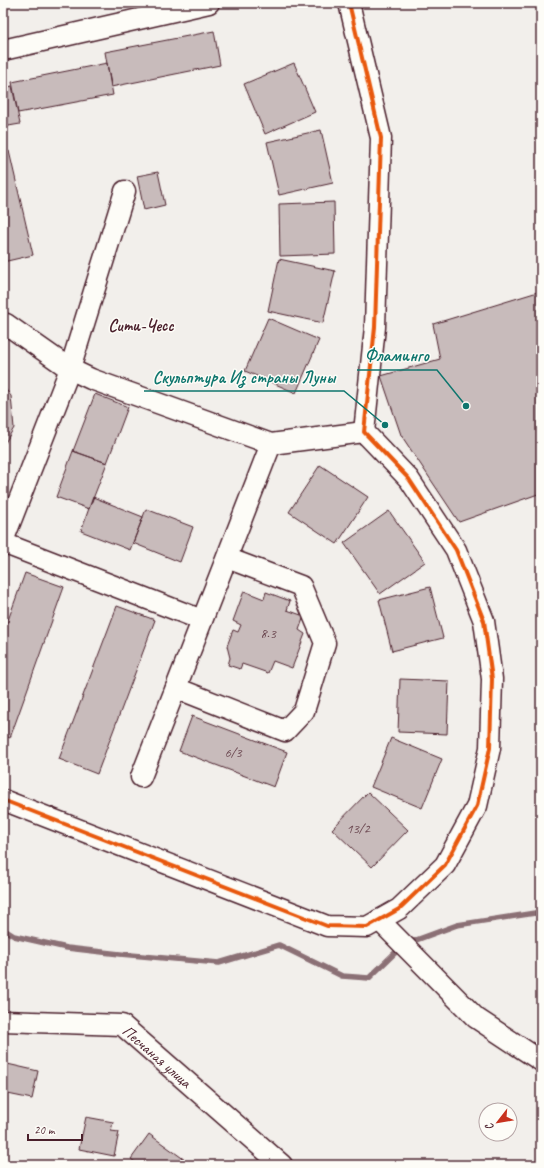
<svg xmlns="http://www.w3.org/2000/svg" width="544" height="1168" viewBox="0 0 544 1168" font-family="Caveat,sans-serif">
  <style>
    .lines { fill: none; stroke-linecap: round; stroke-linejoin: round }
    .stream { stroke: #8b6f75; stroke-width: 5.5 }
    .building { fill: #c8bbbb; stroke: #4a1f2b }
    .minor-casing { stroke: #4a1f2b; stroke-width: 23 }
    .minor { stroke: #fdfcf7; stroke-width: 20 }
    .cycleway-casing { stroke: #fdfcf7; stroke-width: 6 }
    .cycleway { stroke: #e8590c; stroke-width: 4 }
    .labels { text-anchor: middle; stroke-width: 3; stroke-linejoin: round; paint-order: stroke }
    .number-label { font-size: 14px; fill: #6a464f }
    .street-label { font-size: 16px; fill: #4a1f2b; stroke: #fdfcf7 }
    .neighbourhood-label { font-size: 17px; font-weight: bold; fill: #4a1f2b; stroke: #fdfcf7 }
    .leader { fill: none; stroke: #0f766e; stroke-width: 1.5 }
    .callout-dot { fill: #0f766e; stroke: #fdfcf7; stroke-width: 1.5 }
    .callout-label { font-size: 17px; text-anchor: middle; font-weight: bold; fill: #0f766e; stroke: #fdfcf7; stroke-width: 3; stroke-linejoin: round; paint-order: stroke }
  </style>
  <rect width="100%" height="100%" fill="#f2efeb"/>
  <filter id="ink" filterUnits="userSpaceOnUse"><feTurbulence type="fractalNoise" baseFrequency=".025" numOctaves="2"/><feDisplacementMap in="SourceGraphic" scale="8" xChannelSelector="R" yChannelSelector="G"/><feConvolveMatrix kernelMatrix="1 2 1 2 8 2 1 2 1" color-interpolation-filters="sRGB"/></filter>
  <g filter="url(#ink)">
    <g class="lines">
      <path class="stream" d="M 3,929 L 14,936 L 67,948 L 120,954 L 219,963 L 279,945 L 342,976 L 369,978 L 401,947
        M 408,943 L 457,925 L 535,913 L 541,914"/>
    </g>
    <path class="building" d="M 214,31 L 220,65 L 111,87 L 105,52 Z
      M 107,63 L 113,95 L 18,113 L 12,82 Z
      M 294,63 L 315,112 L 265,134 L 244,84 Z
      M 12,86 L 20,124 L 3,127 L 3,88 Z
      M 321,130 L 333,183 L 279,195 L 267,142 Z
      M 9,151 L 33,255 L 3,262 L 3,152 Z
      M 158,172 L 165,205 L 144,210 L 137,176 Z
      M 334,202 L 335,254 L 280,256 L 279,204 Z
      M 279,259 L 335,271 L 323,323 L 268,311 Z
      M 541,291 L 541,493 L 459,522 L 401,435 L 381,376 L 440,359 L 433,324 Z
      M 268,318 L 319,340 L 296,393 L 245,371 Z
      M 3,386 L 11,396 L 14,428 L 3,446 Z
      M 95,394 L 128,407 L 107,463 L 73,451 Z
      M 73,451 L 107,463 L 89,509 L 56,497 Z
      M 320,465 L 368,497 L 337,544 L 289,512 Z
      M 93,497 L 143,517 L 130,550 L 81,531 Z
      M 146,509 L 193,527 L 180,562 L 133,543 Z
      M 389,511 L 425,562 L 380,594 L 344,543 Z
      M 25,573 L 64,587 L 10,738 L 3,735 L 3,634 Z
      M 430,587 L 443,638 L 392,651 L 379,600 Z
      M 244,591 L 264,599 L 266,592 L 290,601 L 287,610 L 304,616 L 299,630 L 305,634 L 292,668 L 273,661 L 268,673 L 242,664 L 240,669 L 228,665 L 230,658 L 227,646 L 233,630 L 238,632 L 241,625 L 233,621 Z
      M 117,606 L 155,620 L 97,774 L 59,759 Z
      M 400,679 L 449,681 L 447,734 L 398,732 Z
      M 192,716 L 287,752 L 274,787 L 179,751 Z
      M 391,738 L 442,759 L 422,808 L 371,787 Z
      M 368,792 L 408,830 L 372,867 L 332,829 Z
      M 3,1063 L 38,1071 L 32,1099 L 3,1093 Z
      M 86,1117 L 113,1122 L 111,1131 L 119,1132 L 114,1156 L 79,1149 Z
      M 149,1134 L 185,1160 L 181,1165 L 139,1165 L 131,1159 Z"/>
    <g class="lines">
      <g class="minor-casing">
        <g id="minor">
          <path d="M 349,3 L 381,138 L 375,327 L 364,432"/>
          <path d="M 3,50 L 209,3"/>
          <path d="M 3,323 L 6,324 L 70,369 L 91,379 L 271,444 L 364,432"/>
          <path d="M 3,541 L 70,369 L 125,191"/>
          <path d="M 3,543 L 202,620"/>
          <path d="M 176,688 L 285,731 L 304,711 L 325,643 L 301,586 L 227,558"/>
          <path d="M 141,777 L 271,444"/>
          <path d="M 3,800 L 327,926 L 367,927 L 399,909 L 445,865 L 477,806 L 490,748 L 492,679 L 484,621 L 456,550 L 409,479 L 364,432"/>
          <path d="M 379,920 L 476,1018 L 541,1061"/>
          <path id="s1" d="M 3,1021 L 122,1025 L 282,1165"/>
        </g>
      </g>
      <use href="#minor" class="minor"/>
      <g class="cycleway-casing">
        <path id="cycleway" d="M 3,800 L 327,926 L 367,927 L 399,909 L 445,865 L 477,806 L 490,748 L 492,679 L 484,621 L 456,550 L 409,479 L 364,432 L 375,327 L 381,138 L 349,3"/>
      </g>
      <use href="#cycleway" class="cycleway"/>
    </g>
  </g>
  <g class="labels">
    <g class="number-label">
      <text x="268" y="638">8.3</text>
      <text x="233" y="757">6/3</text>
      <text x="358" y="833">13/2</text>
    </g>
    <g class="street-label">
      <text dy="6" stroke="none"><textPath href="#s1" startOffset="166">Песчаная улица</textPath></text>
    </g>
    <g class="neighbourhood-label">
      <text x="141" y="331">Сити-Чесс</text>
    </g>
  </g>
  <path class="leader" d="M466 406L437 370H357M385 425L344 391H144"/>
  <g class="callout-dot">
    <circle cx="466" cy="406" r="4"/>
    <circle cx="385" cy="425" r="4"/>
  </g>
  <g class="callout-label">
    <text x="397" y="361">Фламинго</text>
    <text x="244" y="383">Скульптура Из страны Луны</text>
  </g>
  <rect width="544" height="1168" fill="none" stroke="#fdfcf7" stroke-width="16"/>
  <rect x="8" y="8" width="528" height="1152" fill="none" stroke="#4a1f2b" stroke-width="1.5" filter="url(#ink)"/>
  <g transform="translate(498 1122) rotate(239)"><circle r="19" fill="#fdfcf7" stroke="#b5a4a5"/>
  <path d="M0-3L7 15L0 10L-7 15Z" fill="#c8321e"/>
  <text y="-6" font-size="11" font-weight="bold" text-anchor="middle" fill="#4a1f2b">С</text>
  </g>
  <path d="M28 1134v6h54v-6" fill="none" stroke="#4a1f2b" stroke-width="2"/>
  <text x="34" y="1134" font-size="12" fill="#4a1f2b" stroke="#fdfcf7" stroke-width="3" paint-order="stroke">20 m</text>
</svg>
